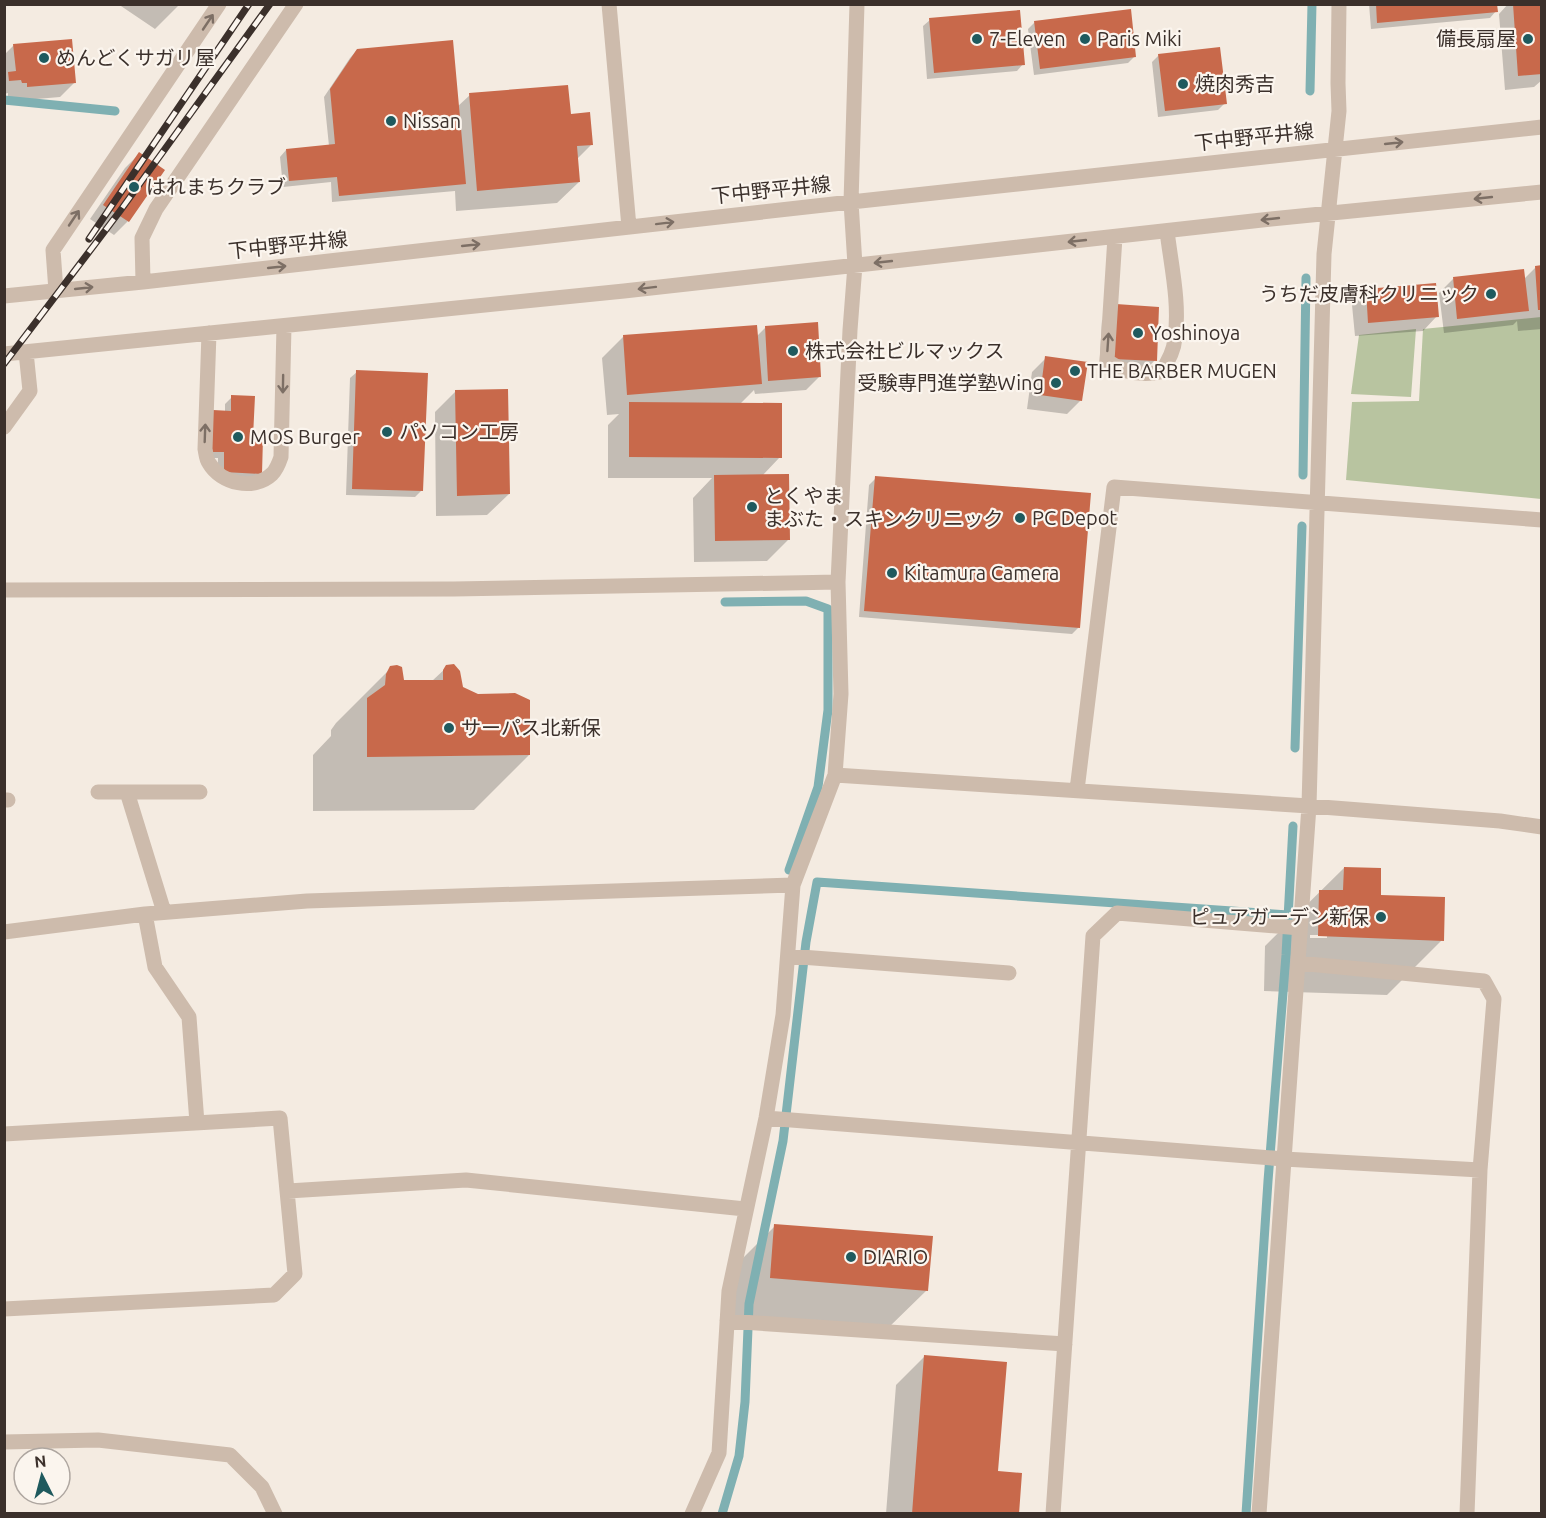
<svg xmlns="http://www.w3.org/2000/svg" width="1546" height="1518" viewBox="0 0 1546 1518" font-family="Ubuntu,'Noto Sans JP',sans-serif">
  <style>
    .green { fill: #b8c4a0 }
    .shadow { fill: #0003; fill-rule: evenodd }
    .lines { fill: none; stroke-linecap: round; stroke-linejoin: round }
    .stream { stroke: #7fb0b2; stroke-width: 9 }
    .building { fill: #c8694b }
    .minor { stroke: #cdbbac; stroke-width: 15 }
    .rail-casing { stroke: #3b302b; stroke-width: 7 }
    .rail { stroke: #fbf5ee; stroke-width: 4.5; stroke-dasharray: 14; stroke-linecap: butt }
    .oneway { stroke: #7d6f65 }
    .poi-dot { fill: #1f5a5e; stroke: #fbf5ee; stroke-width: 2 }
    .labels { text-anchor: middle; stroke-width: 4.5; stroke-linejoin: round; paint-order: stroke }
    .poi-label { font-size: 20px; fill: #3b302b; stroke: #fbf5ee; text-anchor: start }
    .street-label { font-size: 20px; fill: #3b302b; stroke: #fbf5ee }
  </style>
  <rect width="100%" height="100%" fill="#f4ebe1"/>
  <path class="green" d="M 1541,317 L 1541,499 L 1346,480 L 1352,402 L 1419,401 L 1423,329 Z
    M 1416,329 L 1411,397 L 1351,394 L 1359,335 Z"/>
  <path class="shadow" d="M 118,4 L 180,4 L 155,29 Z
    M 1369,4 L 1496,4 L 1496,11 L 1490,18 L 1371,29 Z
    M 1508,4 L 1542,4 L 1542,80 L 1534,87 L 1505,90 L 1499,14 Z
    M 930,20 L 1023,64 L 1017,71 L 927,79 L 923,26 Z
    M 1035,22 L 1134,57 L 1128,63 L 1034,75 L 1028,29 Z
    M 14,45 L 75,82 L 60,97 L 13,101 L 13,97 L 8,97 L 8,93 L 4,94 L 4,55 Z
    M 357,50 L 457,107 L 470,95 L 569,115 L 591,145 L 577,159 L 579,182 L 557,203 L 456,211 L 455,191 L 332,202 L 331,182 L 283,187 L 280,157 L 286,150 L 329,146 L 324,97 L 350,58 Z
    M 1159,55 L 1225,103 L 1218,110 L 1158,117 L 1152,62 Z
    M 139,154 L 163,170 L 128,221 L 114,235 L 90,219 L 125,168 Z
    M 1536,267 L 1542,267 L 1542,329 L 1518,331 L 1517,321 L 1513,325 L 1444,333 L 1439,293 L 1453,279 L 1524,279 Z
    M 1366,290 L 1437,316 L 1423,331 L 1355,336 L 1352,305 Z
    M 1102,320 L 1155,360 L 1141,375 L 1099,372 Z
    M 766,327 L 820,376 L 806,390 L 755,394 L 754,390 L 740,404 L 780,457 L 762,476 L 789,539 L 767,561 L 694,562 L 693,498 L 712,478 L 608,478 L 608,425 L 619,414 L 607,415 L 602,358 L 624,336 L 757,336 Z
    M 1046,358 L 1081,400 L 1067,414 L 1027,409 L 1032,372 Z
    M 357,372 L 422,490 L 415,497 L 346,495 L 350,378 Z
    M 456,391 L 509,494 L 487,515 L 436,516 L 435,412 Z
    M 232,397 L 252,439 L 260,473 L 254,480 L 218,479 L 218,458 L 205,458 L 225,412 L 225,404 Z
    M 876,478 L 1079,627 L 1072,634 L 859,617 L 869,485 Z
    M 447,667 L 461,688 L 529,755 L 474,810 L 313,811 L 313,755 L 331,736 L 331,730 L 336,723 L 391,668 L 403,681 L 432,681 Z
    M 1344,868 L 1379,896 L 1442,940 L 1387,995 L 1264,991 L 1265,946 ZM 1310,935 L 1327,935 L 1327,938 L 1310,938 Z
    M 775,1226 L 927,1290 L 886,1330 L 731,1318 L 735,1266 Z
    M 924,1357 L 997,1472 L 1017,1514 L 886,1514 L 896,1385 Z"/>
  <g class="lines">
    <path class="stream" d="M 1310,91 L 1312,4
      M 4,100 L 115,111
      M 1303,475 L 1306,278
      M 725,602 L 806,601 L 828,609 L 828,710 L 818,787 L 789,870
      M 1295,748 L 1302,526
      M 722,1514 L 739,1456 L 745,1402 L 749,1304 L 783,1141 L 806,942 L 817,882 L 1288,915
      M 1246,1514 L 1268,1181 L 1286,955 L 1293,826"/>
  </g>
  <path class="building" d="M 1376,4 L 1497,4 L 1498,12 L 1377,23 Z
    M 1513,4 L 1542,4 L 1542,74 L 1518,76 Z
    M 1131,9 L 1136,57 L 1040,69 L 1034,21 Z
    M 1020,10 L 1025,65 L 934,73 L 929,18 Z
    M 72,39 L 76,83 L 27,87 L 27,83 L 22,83 L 21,80 L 9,81 L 8,72 L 16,71 L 13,44 Z
    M 453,40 L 466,184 L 339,196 L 337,177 L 289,181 L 286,149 L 335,144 L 330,89 L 357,49 Z
    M 1220,47 L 1227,104 L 1165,111 L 1158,54 Z
    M 568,85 L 571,114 L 590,112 L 593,145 L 577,146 L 580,182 L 477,191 L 469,93 Z
    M 139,152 L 165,170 L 129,222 L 103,205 Z
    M 1542,265 L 1542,310 L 1538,310 L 1535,266 Z
    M 1524,269 L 1529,311 L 1457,319 L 1453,277 Z
    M 1436,283 L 1439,317 L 1368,323 L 1366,289 Z
    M 1116,304 L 1159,307 L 1157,361 L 1113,359 Z
    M 818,322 L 821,377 L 768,381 L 765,326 Z
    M 757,325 L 762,384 L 627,395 L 623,335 Z
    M 1045,356 L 1088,362 L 1082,401 L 1040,395 Z
    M 356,370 L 428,373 L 423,491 L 352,489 Z
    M 508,389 L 510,494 L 457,496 L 455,390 Z
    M 231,395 L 255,396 L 253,437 L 263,437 L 262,474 L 224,472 L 224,452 L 211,452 L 213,410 L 231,411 Z
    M 629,402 L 782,403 L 782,458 L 629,457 Z
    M 789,474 L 790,540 L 715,541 L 714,475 Z
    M 875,476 L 1091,493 L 1080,628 L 864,611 Z
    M 454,664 L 460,671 L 463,687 L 478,694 L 515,693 L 530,700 L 530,755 L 367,757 L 367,698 L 385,685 L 386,674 L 390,666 L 397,665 L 402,667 L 404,680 L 443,680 L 443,670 L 446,665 Z
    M 1344,867 L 1381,868 L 1381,895 L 1445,897 L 1444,941 L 1318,936 L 1319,890 L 1343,890 Z
    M 774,1224 L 933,1236 L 928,1291 L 770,1278 Z
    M 924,1355 L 1007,1362 L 998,1471 L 1022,1473 L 1019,1514 L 912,1514 Z"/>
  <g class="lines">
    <path class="minor" d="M 609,4 L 629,227
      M 1115,237 L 1107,361 C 1124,373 1141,376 1161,372 C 1168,362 1174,350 1175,338 C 1180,303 1171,265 1167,231
      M 143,282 L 142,238 L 156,209 L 296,4
      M 56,291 L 53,250 L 219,4
      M 4,296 L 143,282 L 851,202 L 1542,127
      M 209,333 L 205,449 C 206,453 206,459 209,463 C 221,484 254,491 272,474 C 277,469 279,463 281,457 L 284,326
      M 4,354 L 624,291 L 1271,219 L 1542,192
      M 4,427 L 30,391 L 26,352
      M 4,590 L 454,589 L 838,582
      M 835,775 L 1309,806 L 1500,821 L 1542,827
      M 1077,790 L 1114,487 L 1542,520
      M 98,792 L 200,792
      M 127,792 L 164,912
      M 4,800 L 8,800
      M 145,914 L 155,967 L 189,1017 L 197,1123
      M 4,932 L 145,914 L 307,901 L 793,885
      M 788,956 L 1009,973
      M 1298,963 L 1484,981 L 1494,999 L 1480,1170 L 1467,1514
      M 766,1118 L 1284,1159 L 1480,1170
      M 4,1134 L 280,1118 L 295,1274 L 274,1295 L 4,1309
      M 288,1191 L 466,1180 L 745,1209
      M 727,1321 L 1065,1344
      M 4,1442 L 98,1440 L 230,1455 L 262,1487 L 275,1514
      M 692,1514 L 719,1453 L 729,1291 L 766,1118 L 783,1015 L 793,885 L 835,775 L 841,694 L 838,582 L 850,330 L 855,265 L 851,202 L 857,4
      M 1053,1514 L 1093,936 L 1117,913 L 1300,928
      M 1259,1514 L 1309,806 L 1324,254 L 1339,111 L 1338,83 L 1339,4"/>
    <g class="rail-casing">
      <path id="rail" d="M 89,239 L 249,4
        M 4,364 L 120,211 L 270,4"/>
    </g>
    <use href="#rail" class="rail"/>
  </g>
  <defs><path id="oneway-shaft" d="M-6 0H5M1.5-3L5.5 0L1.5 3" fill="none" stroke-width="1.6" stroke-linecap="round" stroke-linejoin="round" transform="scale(1.5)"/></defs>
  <g class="oneway">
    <use href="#oneway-shaft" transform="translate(208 22) rotate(-56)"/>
    <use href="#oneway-shaft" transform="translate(1394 143) rotate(-6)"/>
    <use href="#oneway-shaft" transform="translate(1483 198) rotate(174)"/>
    <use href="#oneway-shaft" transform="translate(74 218) rotate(-56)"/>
    <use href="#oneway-shaft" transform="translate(1270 219) rotate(174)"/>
    <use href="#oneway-shaft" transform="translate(665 223) rotate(-7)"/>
    <use href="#oneway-shaft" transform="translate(1077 241) rotate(174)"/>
    <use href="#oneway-shaft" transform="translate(471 245) rotate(-6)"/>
    <use href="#oneway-shaft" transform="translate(883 262) rotate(174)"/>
    <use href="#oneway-shaft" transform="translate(277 267) rotate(-6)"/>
    <use href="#oneway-shaft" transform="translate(84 288) rotate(-6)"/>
    <use href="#oneway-shaft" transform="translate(647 288) rotate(173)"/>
    <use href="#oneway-shaft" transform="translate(1108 342) rotate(-86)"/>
    <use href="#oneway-shaft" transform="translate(283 384) rotate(91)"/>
    <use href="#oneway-shaft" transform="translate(205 433) rotate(-88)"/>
  </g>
  <g class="poi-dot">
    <circle cx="977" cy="39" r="6"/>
    <circle cx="1085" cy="39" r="6"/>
    <circle cx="1528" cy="39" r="6"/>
    <circle cx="44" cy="58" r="6"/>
    <circle cx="1183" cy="84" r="6"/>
    <circle cx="391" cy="121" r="6"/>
    <circle cx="134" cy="187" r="6"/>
    <circle cx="1491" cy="294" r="6"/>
    <circle cx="1138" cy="333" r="6"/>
    <circle cx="793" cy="351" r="6"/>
    <circle cx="1075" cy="371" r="6"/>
    <circle cx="1056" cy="383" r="6"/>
    <circle cx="387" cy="432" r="6"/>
    <circle cx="238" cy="437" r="6"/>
    <circle cx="752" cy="507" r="6"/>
    <circle cx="1020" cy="518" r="6"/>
    <circle cx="892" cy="573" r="6"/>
    <circle cx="449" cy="728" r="6"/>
    <circle cx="1381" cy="917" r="6"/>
    <circle cx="851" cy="1257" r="6"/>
  </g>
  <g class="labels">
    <g class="poi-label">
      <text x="989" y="46">7-Eleven</text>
      <text x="1097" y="46">Paris Miki</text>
      <text x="1516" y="46" text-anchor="end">備長扇屋</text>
      <text x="56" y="65">めんどくサガリ屋</text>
      <text x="1195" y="91">焼肉秀吉</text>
      <text x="403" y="128">Nissan</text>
      <text x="146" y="194">はれまちクラブ</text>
      <text x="1479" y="301" text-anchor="end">うちだ皮膚科クリニック</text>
      <text x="1150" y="340">Yoshinoya</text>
      <text x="805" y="358">株式会社ビルマックス</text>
      <text x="1087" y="378">THE BARBER MUGEN</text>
      <text x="1044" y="390" text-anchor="end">受験専門進学塾Wing</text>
      <text x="399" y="439">パソコン工房</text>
      <text x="250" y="444">MOS Burger</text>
      <text x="764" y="503">とくやま<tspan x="764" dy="23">まぶた・スキンクリニック</tspan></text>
      <text x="1032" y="525">PC Depot</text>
      <text x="904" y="580">Kitamura Camera</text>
      <text x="461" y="735">サーパス北新保</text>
      <text x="1369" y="924" text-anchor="end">ピュアガーデン新保</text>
      <text x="863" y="1264">DIARIO</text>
    </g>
    <g class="street-label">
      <text transform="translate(1254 137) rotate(-6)" y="7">下中野平井線</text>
      <text transform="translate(771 190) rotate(-6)" y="7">下中野平井線</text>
      <text transform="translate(288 245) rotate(-6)" y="7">下中野平井線</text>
    </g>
  </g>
  <rect width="1546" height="1518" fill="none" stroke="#3b302b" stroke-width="12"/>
  <g transform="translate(42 1476) rotate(354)"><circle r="28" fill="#fbf5ee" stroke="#aea6a0" stroke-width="1.5"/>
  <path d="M0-4.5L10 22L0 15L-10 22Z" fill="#1f5a5e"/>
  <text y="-9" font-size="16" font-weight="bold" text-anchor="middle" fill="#3b302b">N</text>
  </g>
</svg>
